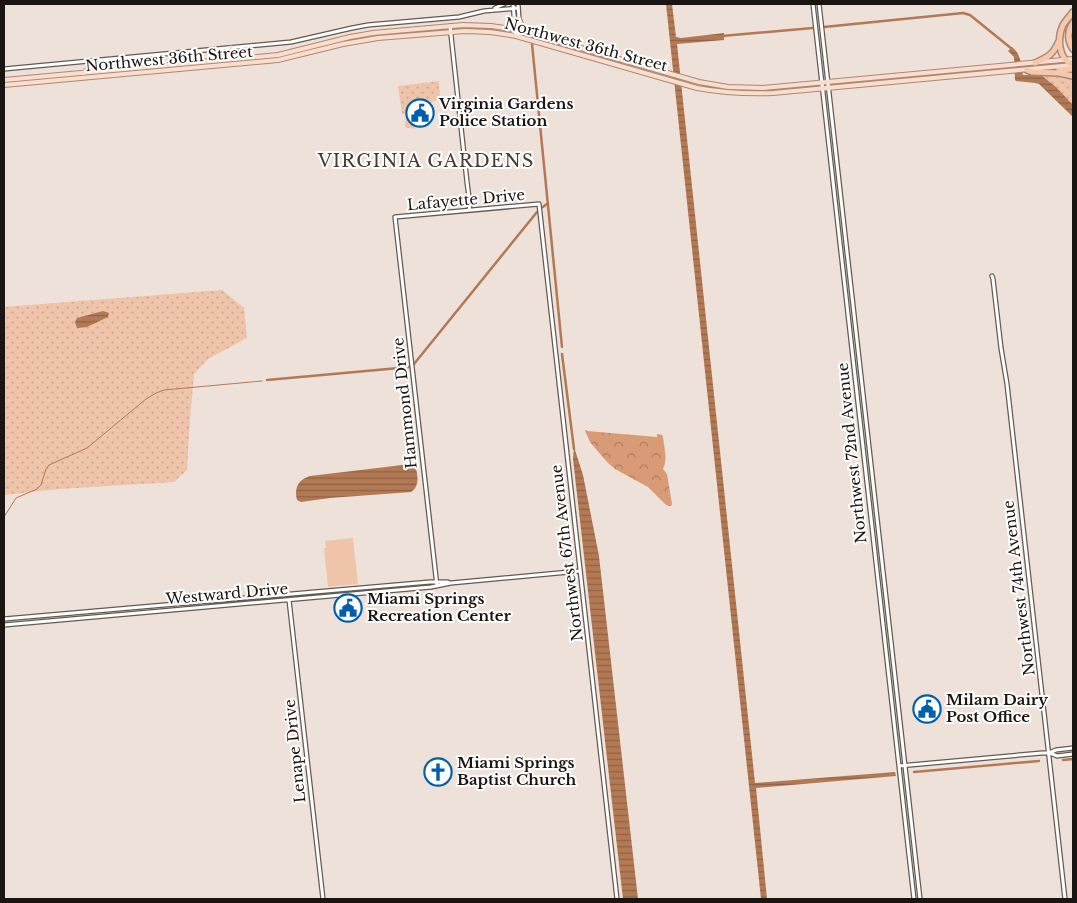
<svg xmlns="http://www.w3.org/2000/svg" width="1077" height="903" viewBox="0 0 1077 903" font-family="'Libre Baskerville',serif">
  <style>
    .grass { fill: url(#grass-dots) }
    .forest { fill: url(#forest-crowns) }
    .garden { fill: #efc4aa }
    .water { fill: url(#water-rules) }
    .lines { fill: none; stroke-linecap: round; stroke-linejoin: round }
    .stream { stroke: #b37954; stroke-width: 1 }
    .canal { stroke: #b37954; stroke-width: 2.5 }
    .secondary-casing { stroke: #655a53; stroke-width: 5.5 }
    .primary-casing { stroke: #a98975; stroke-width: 6 }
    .highway-casing { stroke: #a98975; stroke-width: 8 }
    .secondary { stroke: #fff; stroke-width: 3 }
    .primary { stroke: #faddcc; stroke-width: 4 }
    .highway { stroke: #f6c7aa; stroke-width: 5 }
    .labels { text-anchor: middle; stroke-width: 4; stroke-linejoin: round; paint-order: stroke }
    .street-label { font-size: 15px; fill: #1a1512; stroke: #fff }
    .poi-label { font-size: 15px; font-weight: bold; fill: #1a1512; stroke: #fff; text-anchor: start }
    .quarter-label { font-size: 18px; letter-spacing: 1px; fill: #463b35; stroke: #fff }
  </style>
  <defs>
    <pattern id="grass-dots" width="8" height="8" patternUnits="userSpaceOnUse" patternTransform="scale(1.25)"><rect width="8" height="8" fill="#efc4aa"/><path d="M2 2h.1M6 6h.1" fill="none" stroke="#cca891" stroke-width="1.8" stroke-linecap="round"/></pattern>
    <pattern id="forest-crowns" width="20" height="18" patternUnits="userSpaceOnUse" patternTransform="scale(1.25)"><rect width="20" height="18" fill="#d89b75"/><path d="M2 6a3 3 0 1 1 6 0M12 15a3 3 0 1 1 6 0" fill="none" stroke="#ae7d5f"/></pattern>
    <pattern id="water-rules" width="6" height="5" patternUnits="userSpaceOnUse" patternTransform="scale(1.25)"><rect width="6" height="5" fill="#b37954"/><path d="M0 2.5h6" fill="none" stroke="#916244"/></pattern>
  </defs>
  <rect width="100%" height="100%" fill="#eee1d9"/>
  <path class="grass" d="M 1041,75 L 1062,75 L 1073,78 L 1073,105 L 1056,87 Z
    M 439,81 L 440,99 C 428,103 427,103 425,116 L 417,116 L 415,129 L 405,127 L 406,115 L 402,113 L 398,86 Z
    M 222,290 L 244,308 L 247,338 L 208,359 L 194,374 L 189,432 L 187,470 L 174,482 L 59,489 L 4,495 L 4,307 Z"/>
  <path class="forest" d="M 585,430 L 587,430 L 587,431 L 657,437 L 657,434 L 662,435 L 663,437 C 664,447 668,460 663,469 L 667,474 L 672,504 L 671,506 L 668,506 L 665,504 L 648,487 L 615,469 L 607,462 L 590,442 L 586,433 Z"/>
  <path class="garden" d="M 353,538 L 358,584 L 328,587 L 324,548 L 326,548 L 325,541 Z"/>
  <path class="water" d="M 666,4 L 672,4 L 676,37 L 681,38 L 724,33 L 724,40 L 677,44 L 755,783 L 895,772 L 896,776 L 756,788 L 767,899 L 761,899 Z
    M 1012,47 C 1021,54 1021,64 1023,75 L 1041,75 L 1056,87 L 1073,105 L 1073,117 L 1039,84 L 1035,83 L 1016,81 L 1015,80 L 1014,57 L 1008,51 Z
    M 103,311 L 109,313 L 108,317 L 87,327 L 77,328 L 75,322 L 77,318 Z
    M 574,447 L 583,475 L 599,556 L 638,899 L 623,899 L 573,459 Z
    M 411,464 L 415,466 C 418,474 420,487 411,492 L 330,498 L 301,502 L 297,500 C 294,488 298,480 310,476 Z"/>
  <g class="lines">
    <path class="stream" d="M 4,517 L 16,498 L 37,489 L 41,485 L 46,469 L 49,465 L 87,448 L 146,399 L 156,393 L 164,390 L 262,381"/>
    <path class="canal" d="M 824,27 L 963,13 L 970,15 L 1012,49
      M 722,36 L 813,28
      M 532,44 L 562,347
      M 543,207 L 548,203
      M 562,354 L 574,449
      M 414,364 L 537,212
      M 267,380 L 410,367
      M 1063,760 L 1073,759
      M 914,772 L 1039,761"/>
    <g class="secondary-casing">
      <path id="secondary" d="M 513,4 L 516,36
        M 518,4 L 519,19 L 518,36
        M 813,4 L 914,899
        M 819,4 L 920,899
        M 495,8 L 504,4
        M 450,26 L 467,182 L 470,205 L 469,210
        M 4,69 L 291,42 L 352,28 L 368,25 L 459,17 L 484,11 L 518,8
        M 992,276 L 993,279 L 1001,348 L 1007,384 L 1065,899
        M 437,586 L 395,217 L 539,204 L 617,899
        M 289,600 L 323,899
        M 4,619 L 430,582 L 448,582
        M 4,625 L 431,587 L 451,583 L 580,571
        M 1050,753 L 1057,756 L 1073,754
        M 899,766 L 1042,753 L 1049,753 L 1056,750 L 1073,748"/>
    </g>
    <g class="primary-casing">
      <path id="primary" d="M 519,19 L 522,26 L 529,32
        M 505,28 L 510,25 L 514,18
        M 223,60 L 230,54 L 231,48
        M 84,73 L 89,68 L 93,61
        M 4,80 L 278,55 L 350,37 L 373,33 L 463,25 L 491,26 L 518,30 L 699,82 L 728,87 L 763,88 L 1073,59
        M 4,85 L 278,60 L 343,44 L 378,38 L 465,31 L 490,32 L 516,36 L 697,88 C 724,93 746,94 773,93 L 1073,65"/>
    </g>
    <g class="highway-casing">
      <path id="highway" d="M 1073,23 C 1067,32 1067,40 1073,49
        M 1035,63 C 1048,57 1053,55 1059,41
        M 1073,65 C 1058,59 1057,38 1063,25 C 1066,20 1070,16 1073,12
        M 1027,70 L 1032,72 L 1059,73 L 1073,76
        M 1059,70 L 1073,69"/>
    </g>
    <use href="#secondary" class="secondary"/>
    <use href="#primary" class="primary"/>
    <use href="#highway" class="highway"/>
  </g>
  <defs>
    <g id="civic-ring" transform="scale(1.4375)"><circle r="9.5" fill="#fff" stroke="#005fac" stroke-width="1.5"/><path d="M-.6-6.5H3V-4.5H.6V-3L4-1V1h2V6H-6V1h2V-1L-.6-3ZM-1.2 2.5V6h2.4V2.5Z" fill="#005fac"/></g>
    <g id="church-ring" transform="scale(1.4375)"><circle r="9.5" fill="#fff" stroke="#005fac" stroke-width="1.5"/><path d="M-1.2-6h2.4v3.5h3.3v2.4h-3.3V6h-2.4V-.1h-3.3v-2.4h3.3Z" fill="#005fac"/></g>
  </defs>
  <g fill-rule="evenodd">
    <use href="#civic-ring" x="420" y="113"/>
    <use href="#civic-ring" x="348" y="608"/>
    <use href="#civic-ring" x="927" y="709"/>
    <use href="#church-ring" x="438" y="772"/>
  </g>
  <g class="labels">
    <g class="street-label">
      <text transform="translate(586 45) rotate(15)" y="5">Northwest 36th Street</text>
      <text transform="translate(169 59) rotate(-5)" y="5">Northwest 36th Street</text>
      <text transform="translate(466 200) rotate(-5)" y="5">Lafayette Drive</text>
      <text transform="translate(405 403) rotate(-96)" y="5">Hammond Drive</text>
      <text transform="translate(852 453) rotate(-96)" y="5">Northwest 72nd Avenue</text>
      <text transform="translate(567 553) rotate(-97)" y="5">Northwest 67th Avenue</text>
      <text transform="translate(1019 588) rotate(-97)" y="5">Northwest 74th Avenue</text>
      <text transform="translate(227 594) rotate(-5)" y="5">Westward Drive</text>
      <text transform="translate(295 751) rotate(-96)" y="5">Lenape Drive</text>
    </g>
    <g class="poi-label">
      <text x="439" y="109">Virginia Gardens<tspan x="439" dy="17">Police Station</tspan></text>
      <text x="367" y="604">Miami Springs<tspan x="367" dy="17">Recreation Center</tspan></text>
      <text x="946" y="705">Milam Dairy<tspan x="946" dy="17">Post Office</tspan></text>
      <text x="457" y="768">Miami Springs<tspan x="457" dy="17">Baptist Church</tspan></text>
    </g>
    <g class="quarter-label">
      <text x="426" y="167">VIRGINIA GARDENS</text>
    </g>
  </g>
  <rect width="1077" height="903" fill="none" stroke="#1a1512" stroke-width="10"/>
</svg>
